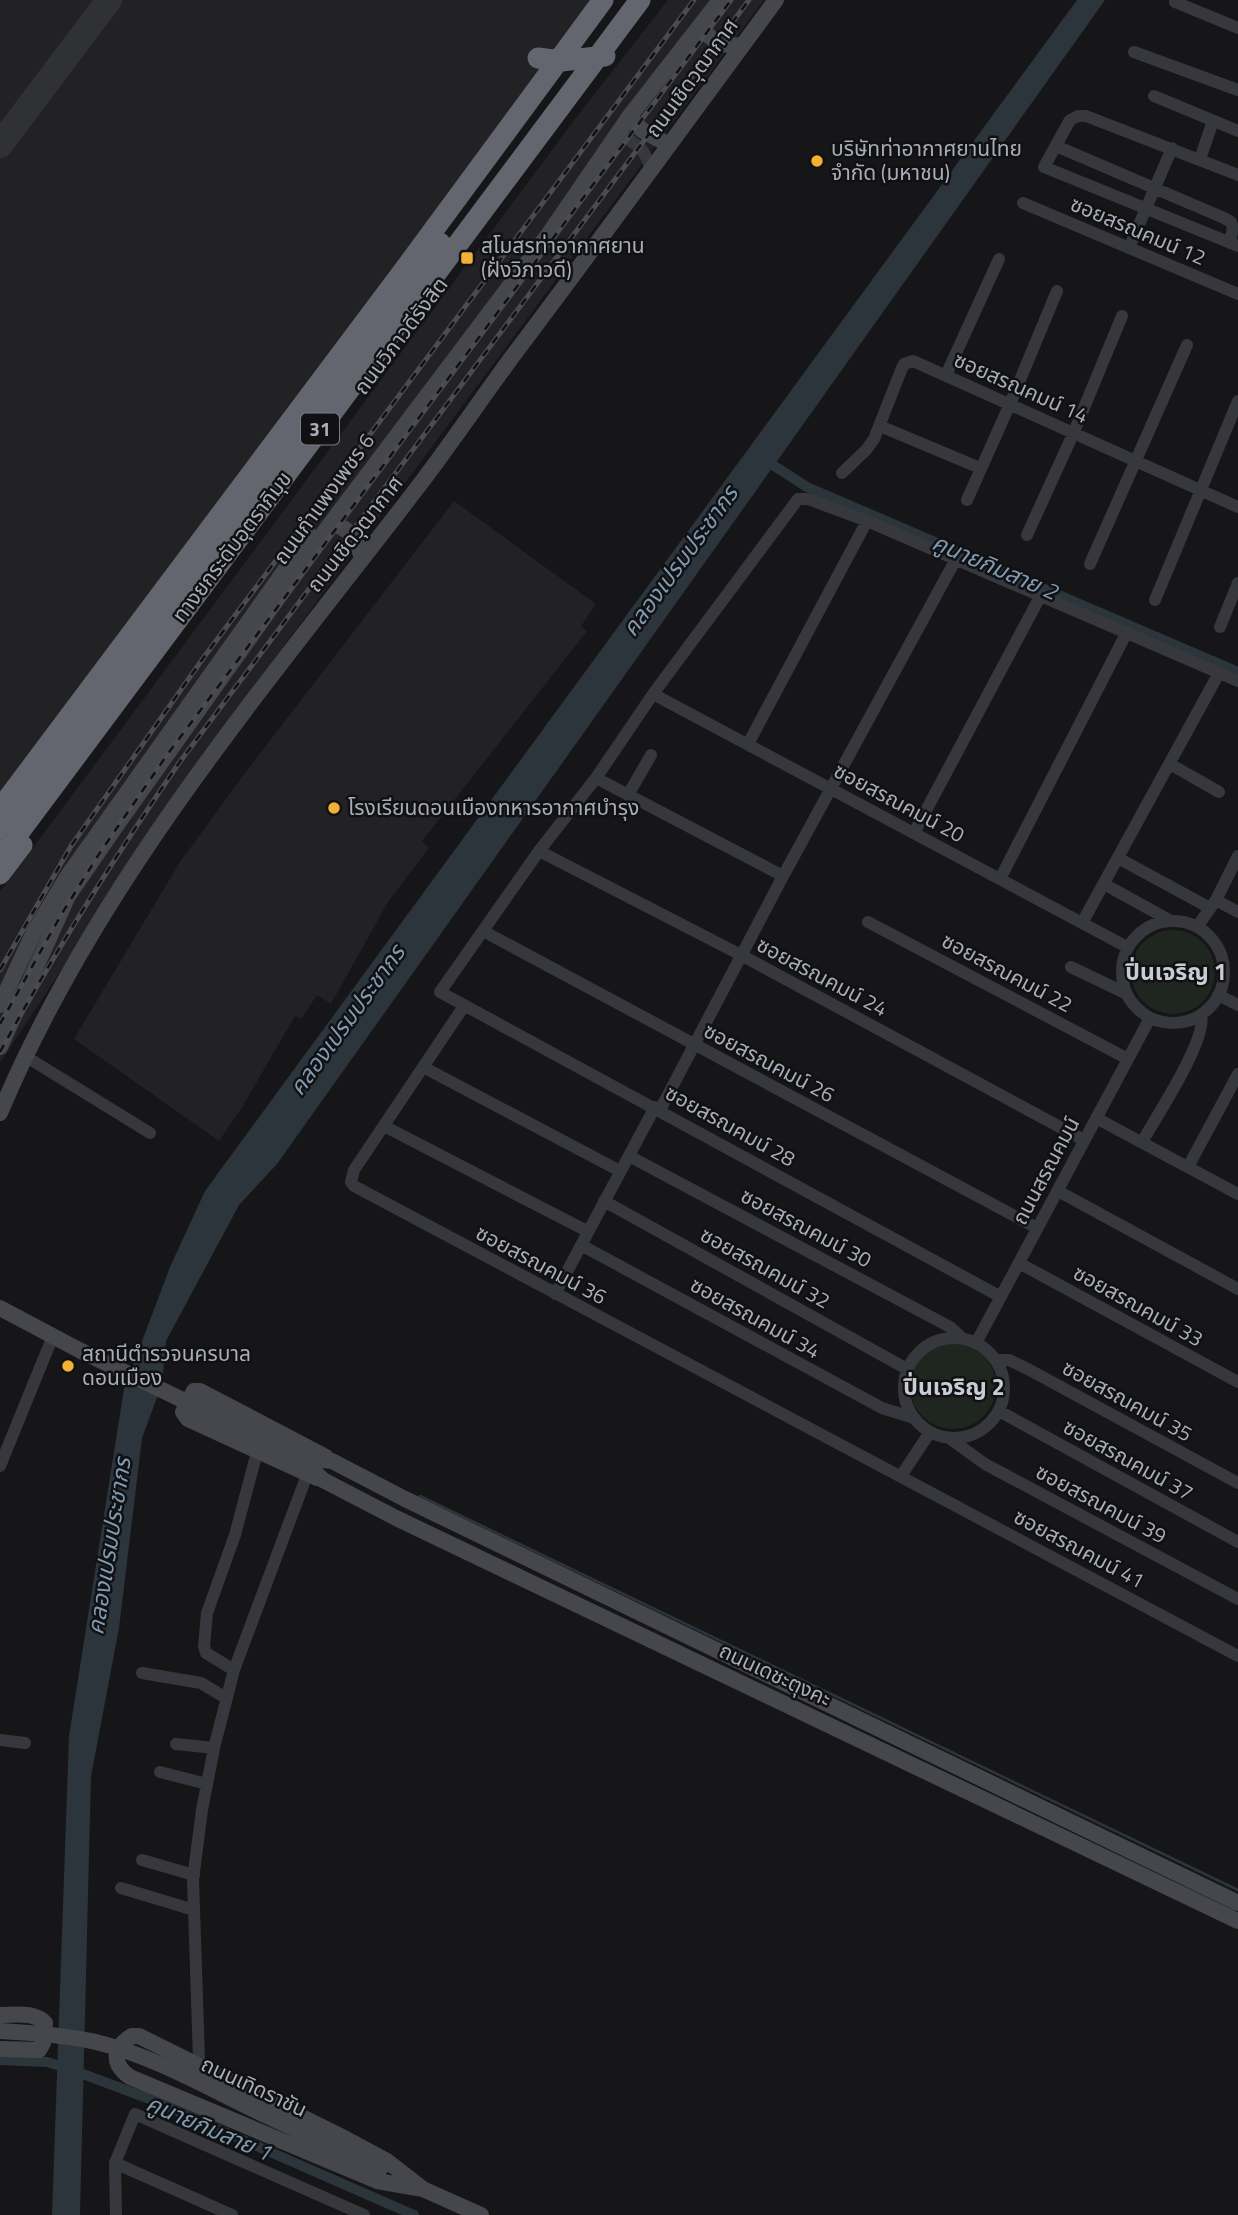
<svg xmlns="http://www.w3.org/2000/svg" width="1238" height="2215" viewBox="0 0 1238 2215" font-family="'Titillium Web','Noto Sans Thai',sans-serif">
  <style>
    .built { fill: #222225 }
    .green { fill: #1e261f }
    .water { fill: #2c353c }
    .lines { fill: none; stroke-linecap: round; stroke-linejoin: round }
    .stream { stroke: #2c353c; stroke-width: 2.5 }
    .canal { stroke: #2c353c; stroke-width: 10 }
    .taxiway { stroke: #303135; stroke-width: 26 }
    .street { stroke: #37383d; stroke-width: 12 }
    .secondary { stroke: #45474d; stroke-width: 16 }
    .highway { stroke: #63666e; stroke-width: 21 }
    .rail-casing { stroke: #4a4c52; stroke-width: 5 }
    .rail { stroke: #111113; stroke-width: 2.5; stroke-dasharray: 8; stroke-linecap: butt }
    .secondary-bridge { stroke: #45474d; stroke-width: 16 }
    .highway-bridge { stroke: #63666e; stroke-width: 21 }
    .poi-dot { fill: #f2b134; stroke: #111113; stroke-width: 2.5 }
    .labels { text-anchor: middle; stroke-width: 5; stroke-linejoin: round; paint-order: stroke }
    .shield { fill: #111113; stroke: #7b7e86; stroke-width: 2 }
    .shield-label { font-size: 19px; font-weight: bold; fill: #a8adb8 }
    .street-label { font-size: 21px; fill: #a8adb8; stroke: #111113 }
    .poi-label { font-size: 21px; fill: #a8adb8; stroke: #111113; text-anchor: start }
    .water-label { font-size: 23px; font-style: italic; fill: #7f9bb3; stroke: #111113 }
    .neighbourhood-label { font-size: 23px; font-weight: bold; fill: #c9ccd4; stroke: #111113 }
  </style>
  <rect width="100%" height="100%" fill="#161618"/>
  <path class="built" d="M 0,0 L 594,0 L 0,792 Z
    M 668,0 L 764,0 L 205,752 L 0,1063 L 0,892 L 578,115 Z
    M 454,501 L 596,604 L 581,626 L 587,631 L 422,841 L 429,848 L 388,902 L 331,1004 L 317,995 L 301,1019 L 295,1016 L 241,1109 L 219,1141 L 74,1039 L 180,862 L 245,773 Z"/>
  <path class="green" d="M1131 972a42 42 0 1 1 84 0a42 42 0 1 1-84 0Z
    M910 1386a43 43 0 1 1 86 0a43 43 0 1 1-86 0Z"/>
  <path class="water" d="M 1077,0 L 1105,0 L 277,1164 L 239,1205 L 166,1341 L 162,1384 L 142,1438 L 119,1628 L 91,1776 L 80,2215 L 52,2215 L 69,1736 L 124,1389 L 170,1267 L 205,1191 Z"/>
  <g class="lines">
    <path class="stream" d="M 420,1496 L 1238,1890"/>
    <path class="canal" d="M 762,458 L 807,487 L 1238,672
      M 0,2060 L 47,2062 L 67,2068 L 147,2098 L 414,2215"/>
    <path class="taxiway" d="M 0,145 L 109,0"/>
    <path class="street" d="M 1175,2 L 1238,28
      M 1134,52 L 1238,90
      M 1154,96 L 1238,131
      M 619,134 C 638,145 645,148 651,170
      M 1056,146 L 1224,218 L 1231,222 L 1233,228 L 1230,243
      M 1200,159 L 1213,121
      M 1238,175 L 1086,116 L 1078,116 L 1070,120 L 1044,167 L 1238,246
      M 1023,203 L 1238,294
      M 1129,248 L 1172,148
      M 946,375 L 999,259
      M 880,426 L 980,468
      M 842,473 L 866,450 L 874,439 L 902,368 L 904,364 L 913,361 L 1238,507
      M 967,500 L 1010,404 L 1057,291
      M 1027,535 L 1074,432 L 1122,316
      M 1090,564 L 1187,345
      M 1155,600 L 1238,401
      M 1220,627 L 1238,583
      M 653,694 L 1127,947
      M 748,744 L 867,521
      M 1170,764 L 1219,792
      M 596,778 L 783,876
      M 628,795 L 651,755
      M 914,833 L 1041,595
      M 539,851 L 741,955 L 1084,1140
      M 1118,858 L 1210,908
      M 1000,879 L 1127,632
      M 1104,884 L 1171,921
      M 1216,900 L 1238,912
      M1122 972a51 51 0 1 1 102 0a51 51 0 1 1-102 0Z
      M 868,922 L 1128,1059
      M 1082,923 L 1219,673
      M 1197,927 L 1216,900 L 1238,856
      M 483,931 L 1037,1228
      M 1071,967 L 1125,993
      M 1218,995 L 1238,1005
      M 464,1006 L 354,1170 L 351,1182 L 354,1186 L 1238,1656
      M 25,1056 L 150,1133
      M 423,1067 L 620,1171
      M 660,1110 L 781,880 L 956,559
      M 1096,1118 L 1238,1194
      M 384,1126 L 587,1231
      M 1142,1142 C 1156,1117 1208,1039 1201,1015
      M 629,1156 L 950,1327 L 962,1338
      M 1188,1167 L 1238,1074
      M 1058,1191 L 1238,1289
      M 604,1201 L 907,1369
      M 581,1245 L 882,1408 L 914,1418
      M 1019,1263 L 1238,1382
      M 555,1294 L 655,1107
      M 1001,1297 L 440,992 L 539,851 L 596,778 L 653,694 L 798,499 L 808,499 L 867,521 L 1238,681
      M904 1388a50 50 0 1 1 100 0a50 50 0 1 1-100 0Z
      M 976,1343 L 1150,1018
      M 996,1360 L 1009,1360 L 1026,1368 L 1238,1483
      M 999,1411 L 1238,1542
      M 949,1438 L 985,1464 L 1238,1599
      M 0,1466 L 53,1336
      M 901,1476 L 930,1432
      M 234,1670 L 206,1653 L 204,1646 L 207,1613 L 235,1535 L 257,1452
      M 142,1673 L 201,1683 L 226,1698
      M 0,1740 L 25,1743
      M 176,1744 L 214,1748
      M 160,1772 L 207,1784
      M 142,1860 L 194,1875
      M 121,1888 L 194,1910
      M 199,2059 L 193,1879 L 202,1810 L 214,1748 L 234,1670 L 307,1475
      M 115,2163 L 232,2215
      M 116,2215 L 115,2163 L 135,2114 L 364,2215"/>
    <path class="secondary" d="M 700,26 C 713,43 722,47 743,45
      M 629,117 L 642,130 L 669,145
      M 331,523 C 351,529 357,539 362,559
      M 0,1005 L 34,932 L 67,877 L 310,535
      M 0,1047 L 68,896 L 114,829 L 331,523 L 548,235 L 629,117 L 720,0
      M 0,1113 C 99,877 270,681 424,479 C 454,439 482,398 512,357 C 601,239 688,119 776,0
      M 0,1308 L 81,1351
      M 278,1446 L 299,1458 L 323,1480 L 396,1518 L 1238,1921
      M 299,1458 L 332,1461 L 405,1499 L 1238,1903
      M 317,1478 L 188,1419 L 183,1412 L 194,1391 L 200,1391 L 326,1457
      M 0,2015 C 15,2015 33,2011 45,2023 L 43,2043 L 39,2050 L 0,2049
      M 132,2036 L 139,2036 L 346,2139 L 387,2161 L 423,2189 L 377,2181 L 130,2077 C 111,2064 113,2047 132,2036 Z
      M 263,2114 L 380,2169
      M 416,2186 L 481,2215"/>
    <path class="highway" d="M 0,809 L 407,266 L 603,0
      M 0,874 L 22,845"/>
    <g class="rail-casing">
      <path id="rail" d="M 0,970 L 71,846 L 204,657 L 694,0
        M 0,1024 L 61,915 L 99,854 L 167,755 L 731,0
        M 0,1052 C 55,951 114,858 179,763 L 749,0"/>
    </g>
    <use href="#rail" class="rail"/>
    <path class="secondary-bridge" d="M 81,1351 L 278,1446
      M 0,2031 C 33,2033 64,2035 96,2042 C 154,2056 210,2089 263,2114"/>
    <path class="highway-bridge" d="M 538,58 L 561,61 L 605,56
      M 0,829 L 440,243
      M 0,858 L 640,0"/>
  </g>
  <g class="poi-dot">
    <circle cx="817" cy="161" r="7"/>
    <rect x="460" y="251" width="14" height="14" rx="3.5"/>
    <circle cx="334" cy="808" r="7"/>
    <circle cx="68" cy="1366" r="7"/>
  </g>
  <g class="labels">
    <rect class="shield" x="301" y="413.5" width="38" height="31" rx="5"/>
    <g class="shield-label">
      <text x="320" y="436">31</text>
    </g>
    <g class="street-label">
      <text transform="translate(692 78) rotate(-54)" y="7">ถนนเชิดวุฒากาศ</text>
      <text transform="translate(1138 231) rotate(23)" y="7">ซอยสรณคมน์ 12</text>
      <text transform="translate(401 336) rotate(-53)" y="7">ถนนวิภาวดีรังสิต</text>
      <text transform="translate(1021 388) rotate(24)" y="7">ซอยสรณคมน์ 14</text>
      <text transform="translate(324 499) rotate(-54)" y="7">ถนนกำแพงเพชร 6</text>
      <text transform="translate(355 534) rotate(-52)" y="7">ถนนเชิดวุฒากาศ</text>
      <text transform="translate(232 547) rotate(-53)" y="7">ทางยกระดับอุตราภิมุข</text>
      <text transform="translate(899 803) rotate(28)" y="7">ซอยสรณคมน์ 20</text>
      <text transform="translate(1007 973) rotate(28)" y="7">ซอยสรณคมน์ 22</text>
      <text transform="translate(822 977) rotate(28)" y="7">ซอยสรณคมน์ 24</text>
      <text transform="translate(769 1063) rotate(28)" y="7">ซอยสรณคมน์ 26</text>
      <text transform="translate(730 1126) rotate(29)" y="7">ซอยสรณคมน์ 28</text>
      <text transform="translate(1046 1171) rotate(-62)" y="7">ถนนสรณคมน์</text>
      <text transform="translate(806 1228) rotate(28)" y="7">ซอยสรณคมน์ 30</text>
      <text transform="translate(541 1265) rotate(28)" y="7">ซอยสรณคมน์ 36</text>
      <text transform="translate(765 1268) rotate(29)" y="7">ซอยสรณคมน์ 32</text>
      <text transform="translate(1138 1306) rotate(29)" y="7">ซอยสรณคมน์ 33</text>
      <text transform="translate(755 1318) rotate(29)" y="7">ซอยสรณคมน์ 34</text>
      <text transform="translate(1127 1401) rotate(29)" y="7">ซอยสรณคมน์ 35</text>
      <text transform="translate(1128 1460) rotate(29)" y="7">ซอยสรณคมน์ 37</text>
      <text transform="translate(1101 1504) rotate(28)" y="7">ซอยสรณคมน์ 39</text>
      <text transform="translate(1079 1549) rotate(28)" y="7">ซอยสรณคมน์ 41</text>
      <text transform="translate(775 1675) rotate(25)" y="7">ถนนเดชะตุงคะ</text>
      <text transform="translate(254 2087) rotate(25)" y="7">ถนนเทิดราชัน</text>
    </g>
    <g class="poi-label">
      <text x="831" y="156">บริษัทท่าอากาศยานไทย<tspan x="831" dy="24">จำกัด (มหาชน)</tspan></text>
      <text x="481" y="253">สโมสรท่าอากาศยาน<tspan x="481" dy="24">(ฝั่งวิภาวดี)</tspan></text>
      <text x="348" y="815">โรงเรียนดอนเมืองทหารอากาศบำรุง</text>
      <text x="82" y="1361">สถานีตำรวจนครบาล<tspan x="82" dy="24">ดอนเมือง</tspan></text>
    </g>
    <g class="water-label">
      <text transform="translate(680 561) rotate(-54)" y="8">คลองเปรมประชากร</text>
      <text transform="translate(995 567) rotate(23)" y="8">คูนายกิมสาย 2</text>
      <text transform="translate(347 1020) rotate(-54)" y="8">คลองเปรมประชากร</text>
      <text transform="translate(109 1546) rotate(-81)" y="8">คลองเปรมประชากร</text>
      <text transform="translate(209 2128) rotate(23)" y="8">คูนายกิมสาย 1</text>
    </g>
    <g class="neighbourhood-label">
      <text x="1176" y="980">ปิ่นเจริญ 1</text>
      <text x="954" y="1395">ปิ่นเจริญ 2</text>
    </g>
  </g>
</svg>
